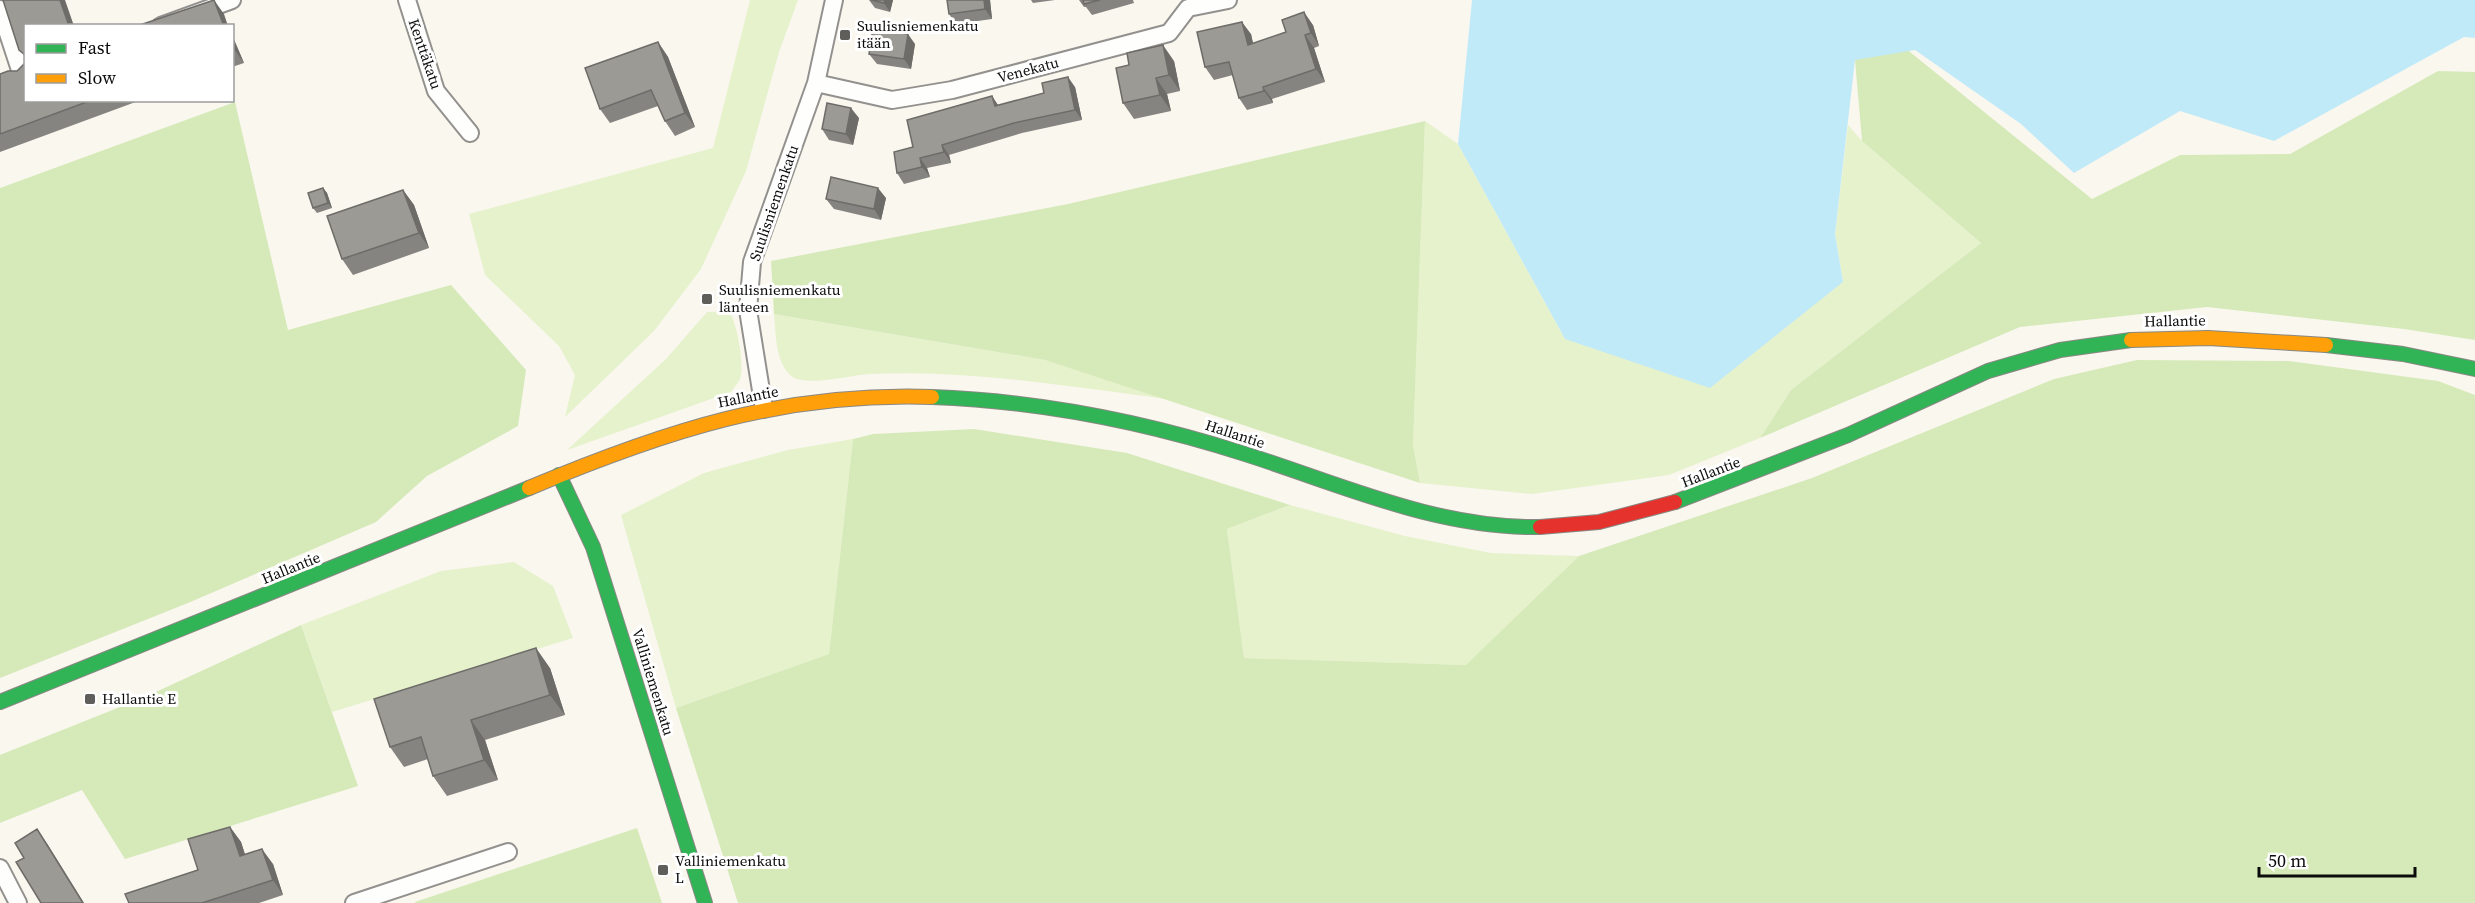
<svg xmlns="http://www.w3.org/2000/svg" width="2475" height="903" viewBox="0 0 2475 903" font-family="'Source Serif 4',serif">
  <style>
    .green { fill: #e6f2cc }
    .forest { fill: #d6eab9 }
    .water { fill: #c1eaf9 }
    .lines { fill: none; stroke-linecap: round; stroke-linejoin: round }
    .street-casing { stroke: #93918e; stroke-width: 20 }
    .fast-casing { stroke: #898884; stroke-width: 16 }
    .slow-casing { stroke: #898884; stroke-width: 16 }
    .jam-casing { stroke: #898884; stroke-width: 16 }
    .street { stroke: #fefefd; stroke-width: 16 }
    .fast { stroke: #30b455; stroke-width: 14 }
    .slow { stroke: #ff9f0a; stroke-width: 14 }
    .jam { stroke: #e5322d; stroke-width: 14 }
    .wall { fill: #868480 }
    .shaded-wall { fill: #6d6c68 }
    .building { fill: #9c9a95; stroke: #6d6c68; stroke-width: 1.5 }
    .poi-dot { fill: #5f5e5b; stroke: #fff; stroke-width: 2 }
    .labels { text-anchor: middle; stroke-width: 6; stroke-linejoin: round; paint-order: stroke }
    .poi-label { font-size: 15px; fill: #0b0b0b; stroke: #fff; text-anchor: start }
    .street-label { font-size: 15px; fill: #0b0b0b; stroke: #fff }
  </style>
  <rect width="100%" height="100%" fill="#faf7ef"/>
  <path class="green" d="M 750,0 L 798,0 L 779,52 L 746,171 L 701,269 L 654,331 L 565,417 L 575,375 L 559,346 L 485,275 L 469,214 L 713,148 Z
    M 1425,121 L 1458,144 L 1565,339 L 1843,282 L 1835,234 L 1848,125 L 1862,141 L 1981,243 L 1791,390 L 1760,438 L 1669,475 L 1532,494 L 1420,483 L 1413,445 Z
    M 729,311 C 737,323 745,365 740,379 C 738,383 734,388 731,392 L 567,450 L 666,359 L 707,312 Z
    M 774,314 L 1045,360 L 1167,399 C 1069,387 969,369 870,374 C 852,375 803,388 790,375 C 775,360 776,334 774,314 Z
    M 853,439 L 829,654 L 676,708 L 621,515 L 704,473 L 788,450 Z
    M 1290,505 L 1405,536 L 1491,553 L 1579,556 L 1467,665 L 1244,658 L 1227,529 Z
    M 514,562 L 553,586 L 573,638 L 332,712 L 301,625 L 441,571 Z"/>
  <path class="forest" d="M 1889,35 L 2092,199 L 2180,155 L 2290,154 L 2438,71 L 2475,72 L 2475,340 L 2404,329 L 2207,307 L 2020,327 L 1760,438 L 1791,390 L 1981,243 L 1862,141 L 1855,60 Z
    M 235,102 L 288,330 L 451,285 L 526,370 L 518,426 L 427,476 L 376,522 L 188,603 L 0,678 L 0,188 Z
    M 1425,121 L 1413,445 L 1420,483 L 1045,360 L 774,314 L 771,261 L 1068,204 Z
    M 2137,360 L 2289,361 L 2438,381 L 2475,395 L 2475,903 L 738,903 L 676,708 L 829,654 L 853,439 L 873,434 L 974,429 L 1127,453 L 1290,505 L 1227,529 L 1244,658 L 1466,665 L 1579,556 L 1812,478 L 2054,379 Z
    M 301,625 L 358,786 L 125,859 L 82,790 L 0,823 L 0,755 L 145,697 Z
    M 637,828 L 662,903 L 415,903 L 415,902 Z"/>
  <path class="water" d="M 1472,0 L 2475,0 L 2475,38 L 2464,37 L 2274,141 L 2180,111 L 2074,173 L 2021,124 L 1915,50 L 1855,60 L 1835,234 L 1843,282 L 1710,388 L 1565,339 L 1458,144 Z"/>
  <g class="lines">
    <g class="street-casing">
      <path id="street" d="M 407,0 L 436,91 L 470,133
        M 0,9 L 22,76 L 26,74
        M 161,26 L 232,0
        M 816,83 L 892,100 L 952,90 L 1169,33 L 1188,8 L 1228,0
        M 764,409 L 748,310 L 752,262 L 816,83 L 834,0
        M 0,868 L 18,903
        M 354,903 L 508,852"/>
    </g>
    <g class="fast-casing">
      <path id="fast" d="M 2326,345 L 2403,354 L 2475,369
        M 932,397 C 1039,401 1142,421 1245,454 C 1340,484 1437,529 1540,527
        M 559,475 L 593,547 L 705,903
        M 1675,502 L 1848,435 L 1988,371 L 2060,350 L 2131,340
        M 0,702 L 529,488"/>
    </g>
    <g class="slow-casing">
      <path id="slow" d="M 2131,340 L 2208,338 L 2326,345
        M 529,488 C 665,431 782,392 932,397"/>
    </g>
    <g class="jam-casing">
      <path id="jam" d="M 1540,527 L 1599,522 L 1675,502"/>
    </g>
    <use href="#street" class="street"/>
    <use href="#fast" class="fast"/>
    <use href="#slow" class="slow"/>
    <use href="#jam" class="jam"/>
  </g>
  <path class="wall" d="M 869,0 L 893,0 L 890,12 L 875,8 Z
    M 947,0 L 990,0 L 992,19 L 956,24 L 949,14 Z
    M 1031,0 L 1055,0 L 1033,3 Z
    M 1079,0 L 1133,0 L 1134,3 L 1092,15 L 1086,7 L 1084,7 Z
    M 1313,25 L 1319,46 L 1314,48 L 1325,82 L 1272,99 L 1273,103 L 1247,110 L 1239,98 L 1233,75 L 1214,80 L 1205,67 L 1251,34 L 1253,43 Z
    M 232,35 L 244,63 L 232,67 Z
    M 658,42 L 668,57 L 695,127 L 675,136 L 665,121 L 658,106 L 610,123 L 600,109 Z
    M 915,44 L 911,69 L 877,64 L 869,54 Z
    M 1174,61 L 1180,91 L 1167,94 L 1171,111 L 1134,119 L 1123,103 Z
    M 17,71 L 26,100 L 141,100 L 0,152 L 0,74 Z
    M 1075,87 L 1082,120 L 1022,133 L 949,155 L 951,163 L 927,168 L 930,177 L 904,184 L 897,173 L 913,147 L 992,96 L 998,105 Z
    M 859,118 L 853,145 L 829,140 L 822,129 Z
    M 323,188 L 327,193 L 332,208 L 317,213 L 313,208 Z
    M 403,190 L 414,205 L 429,248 L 353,275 L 342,259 Z
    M 886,198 L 881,220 L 834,209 L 826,199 Z
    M 550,668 L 565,715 L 485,740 L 498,780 L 447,796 L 433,776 L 428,759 L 404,767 L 390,747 Z
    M 230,827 L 241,842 L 245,854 L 273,864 L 283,895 L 259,903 L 129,903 L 198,870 Z"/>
  <path class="shaded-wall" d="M 60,0 L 65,0 L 74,26 L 69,26 Z
    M 214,0 L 224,14 L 228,26 L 224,26 Z
    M 885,0 L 893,0 L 890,12 L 884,3 Z
    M 984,0 L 990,0 L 992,19 L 985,9 Z
    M 1304,12 L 1313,25 L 1319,46 L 1311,33 Z
    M 1242,22 L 1251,34 L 1256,58 L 1248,45 Z
    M 908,34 L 915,44 L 911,69 L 904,59 Z
    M 232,35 L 244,63 L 234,49 L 232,45 Z
    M 1305,35 L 1314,48 L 1325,82 L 1316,69 Z
    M 658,42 L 668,57 L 695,127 L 685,113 Z
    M 1163,45 L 1174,61 L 1180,91 L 1169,75 Z
    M 1068,77 L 1075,87 L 1082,120 L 1075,110 Z
    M 1156,78 L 1167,94 L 1171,111 L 1160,95 Z
    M 1263,87 L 1272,99 L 1273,103 L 1264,91 Z
    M 992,96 L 999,107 L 995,106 Z
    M 851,108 L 859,118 L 853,145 L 846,134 Z
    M 942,145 L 949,155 L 951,163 L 944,152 Z
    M 920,158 L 927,168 L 930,177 L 922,167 Z
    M 323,188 L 327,193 L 332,208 L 328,203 Z
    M 878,188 L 886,198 L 881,220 L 874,209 Z
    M 403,190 L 414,205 L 429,248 L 419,233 Z
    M 536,648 L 550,668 L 565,715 L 550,695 Z
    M 471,720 L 485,740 L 498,780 L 484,760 Z
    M 230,827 L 241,842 L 250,871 L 240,856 Z
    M 37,829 L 48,845 L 84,903 L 83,903 Z
    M 262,849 L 273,864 L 283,895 L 273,880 Z"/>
  <path class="building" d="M 3,0 L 60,0 L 69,26 L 26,26 L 26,56 L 25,55 L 19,50 Z
    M 214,0 L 224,26 L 137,26 Z
    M 871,0 L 885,0 L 884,3 Z
    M 947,0 L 984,0 L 985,9 L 949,14 Z
    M 1083,0 L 1100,0 L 1084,4 Z
    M 1304,12 L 1311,33 L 1305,35 L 1316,69 L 1263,87 L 1264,91 L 1239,98 L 1229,62 L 1205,67 L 1197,32 L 1242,22 L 1248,45 L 1286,32 L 1282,20 Z
    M 873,28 L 908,34 L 904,59 L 869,54 Z
    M 658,42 L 685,113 L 665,121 L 651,90 L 600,109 L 585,68 Z
    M 1163,45 L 1169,75 L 1156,78 L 1160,95 L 1123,103 L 1116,68 L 1129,65 L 1127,53 Z
    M 26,62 L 26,100 L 92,100 L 0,134 L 0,74 L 8,71 L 17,71 Z
    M 1068,77 L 1075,110 L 1014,123 L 942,145 L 944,152 L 920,158 L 922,167 L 897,173 L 894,152 L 913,147 L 907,120 L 992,96 L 995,106 L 1044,93 L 1042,83 Z
    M 827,103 L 851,108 L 846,134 L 822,129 Z
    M 831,177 L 878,188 L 874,209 L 826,199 Z
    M 323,188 L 328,203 L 313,208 L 308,193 Z
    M 403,190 L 419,233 L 342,259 L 327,216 Z
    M 536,648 L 550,695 L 471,720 L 484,760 L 433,776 L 421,737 L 390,747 L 374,699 Z
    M 230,827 L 240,856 L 262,849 L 273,880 L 202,903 L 129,903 L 125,894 L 198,870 L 188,839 Z
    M 37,829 L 83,903 L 41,903 L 16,862 L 24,858 L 15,843 Z"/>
  <g class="poi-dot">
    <rect x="839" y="29" width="12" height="12" rx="3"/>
    <rect x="701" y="293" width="12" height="12" rx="3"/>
    <rect x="84" y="693" width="12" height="12" rx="3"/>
    <rect x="657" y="864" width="12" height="12" rx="3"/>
  </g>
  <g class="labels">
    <g class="poi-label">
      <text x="857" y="31">Suulisniemenkatu<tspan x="857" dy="17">itään</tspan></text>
      <text x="719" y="295">Suulisniemenkatu<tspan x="719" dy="17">länteen</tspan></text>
      <text x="102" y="704">Hallantie E</text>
      <text x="675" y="866">Valliniemenkatu<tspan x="675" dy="17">L</tspan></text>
    </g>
    <g class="street-label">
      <text transform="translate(425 54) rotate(71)" y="5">Kenttäkatu</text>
      <text transform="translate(1028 70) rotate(-15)" y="5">Venekatu</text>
      <text transform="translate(774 203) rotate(-71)" y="5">Suulisniemenkatu</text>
      <text transform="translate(2175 321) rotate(-1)" y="5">Hallantie</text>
      <text transform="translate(748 397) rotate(-11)" y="5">Hallantie</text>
      <text transform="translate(1235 434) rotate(18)" y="5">Hallantie</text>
      <text transform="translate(1711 472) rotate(-21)" y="5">Hallantie</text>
      <text transform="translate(291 568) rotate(-22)" y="5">Hallantie</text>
      <text transform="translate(653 682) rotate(73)" y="5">Valliniemenkatu</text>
    </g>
  </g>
  <rect x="24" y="24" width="210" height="78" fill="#ffffff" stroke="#9d9d9d" stroke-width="1.5"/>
  <rect x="36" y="44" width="30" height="9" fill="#30b455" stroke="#9d9d9d" stroke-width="1.5"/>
  <text x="78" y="54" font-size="18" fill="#0b0b0b">Fast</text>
  <rect x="36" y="74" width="30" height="9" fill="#ff9f0a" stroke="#9d9d9d" stroke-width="1.5"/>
  <text x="78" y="84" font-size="18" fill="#0b0b0b">Slow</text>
  <path d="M2259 867v9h156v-9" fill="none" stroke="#0b0b0b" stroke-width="3"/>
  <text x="2268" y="867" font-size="18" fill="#0b0b0b" stroke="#ffffff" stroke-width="4.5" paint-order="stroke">50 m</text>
</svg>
